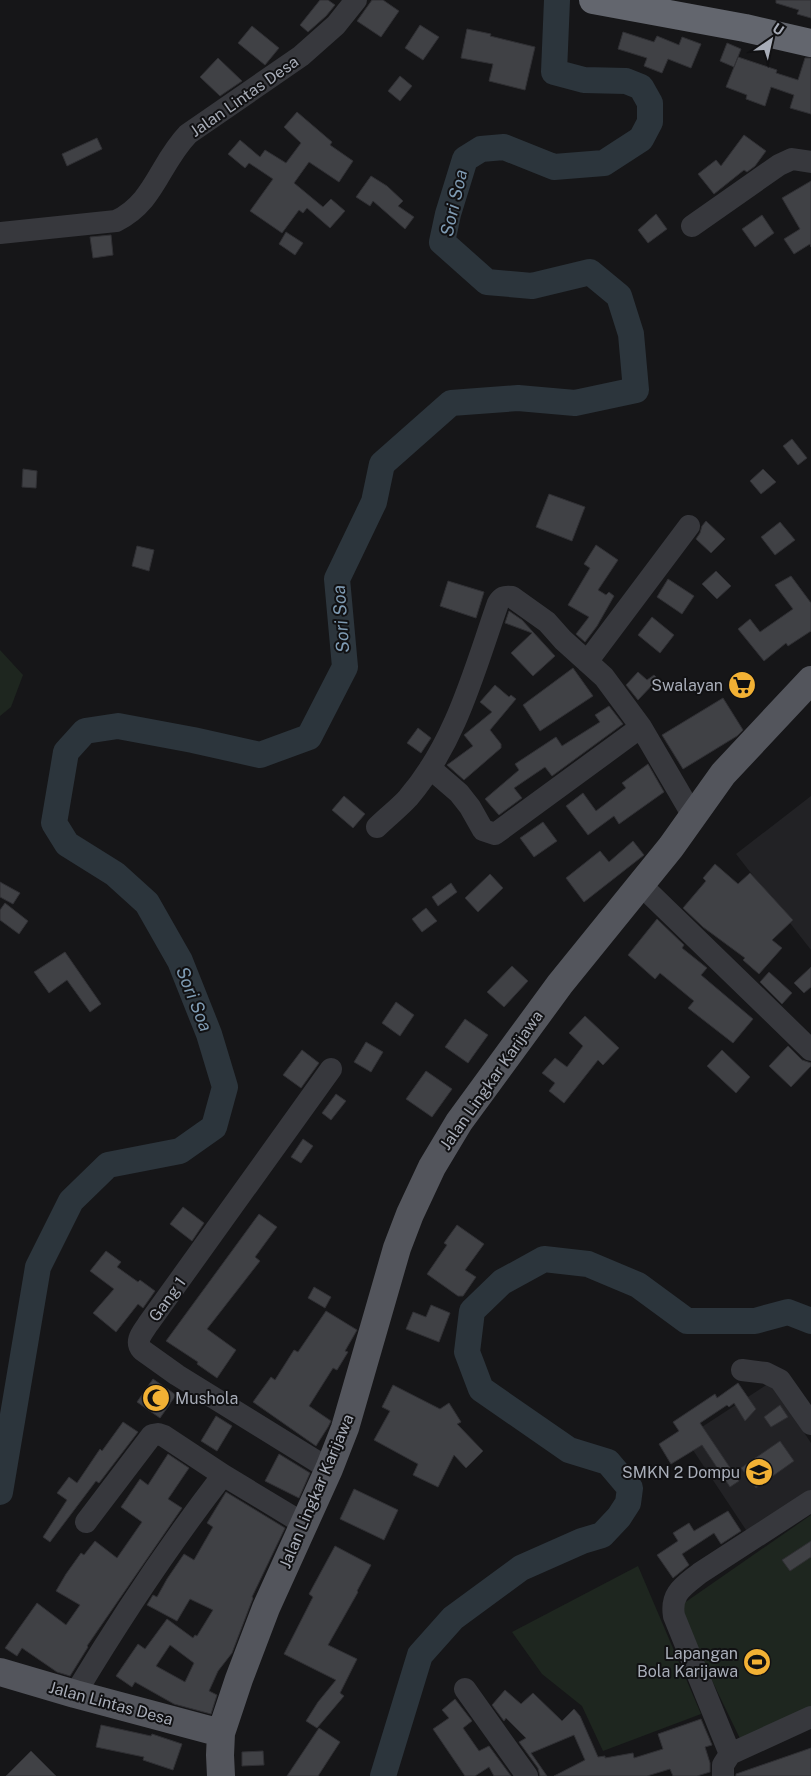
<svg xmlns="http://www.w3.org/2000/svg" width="811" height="1776" viewBox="0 0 811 1776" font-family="'Public Sans',sans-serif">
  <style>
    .built { fill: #222225 }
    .green { fill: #1e261f }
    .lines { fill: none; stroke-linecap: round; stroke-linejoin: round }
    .river { stroke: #2c353c; stroke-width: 26 }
    .building { fill: #404145; stroke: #303034; fill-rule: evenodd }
    .minor { stroke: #37383d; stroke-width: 22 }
    .major { stroke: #53555c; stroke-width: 28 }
    .highway { stroke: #63666e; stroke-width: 28 }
    .labels { text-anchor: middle; stroke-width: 4; stroke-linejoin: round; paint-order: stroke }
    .street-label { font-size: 16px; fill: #a8adb8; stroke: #111113 }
    .poi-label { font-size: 16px; fill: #a8adb8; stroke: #111113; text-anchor: end }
    .water-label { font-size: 18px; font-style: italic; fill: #7f9bb3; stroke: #111113 }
  </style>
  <rect width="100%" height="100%" fill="#161618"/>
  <path class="built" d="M 811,796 L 811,950 L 736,854 Z
    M 771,1382 L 811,1443 L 811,1501 L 752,1539 L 685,1438 Z"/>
  <path class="green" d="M 0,650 L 23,675 L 11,707 L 0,716 Z
    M 811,1515 L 811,1715 L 746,1751 L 677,1608 Z
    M 638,1566 L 701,1714 L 603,1751 L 582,1706 L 542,1674 L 512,1632 Z"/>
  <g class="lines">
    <path class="river" d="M 0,1492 L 38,1267 L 71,1201 L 108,1165 L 180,1151 L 214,1127 L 225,1087 L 209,1034 L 180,961 L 147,903 L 115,874 L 67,844 L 54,823 L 66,752 L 85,731 L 118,726 L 193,740 L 260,755 L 309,737 L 345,667 L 337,579 L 374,502 L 382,464 L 451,403 L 518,398 L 575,403 L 636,390 L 631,334 L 619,296 L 590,272 L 532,286 L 487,282 L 442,242 L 448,214 L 465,159 L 481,149 L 504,147 L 554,167 L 604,163 L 641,139 L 650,122 L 650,103 L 641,87 L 626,81 L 584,80 L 554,72 L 557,0
      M 383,1776 L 420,1655 L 453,1618 L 521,1568 L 582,1541 L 602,1535 L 619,1517 L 628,1503 L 630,1488 L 608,1462 L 569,1450 L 481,1389 L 467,1352 L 472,1311 L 502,1282 L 544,1259 L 588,1264 L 638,1285 L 687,1321 L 755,1321 L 788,1312 L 811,1321"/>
  </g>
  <path class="building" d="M 320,0 L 328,0 L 335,5 L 326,16 L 308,32 L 300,25 Z
    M 372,0 L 383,0 L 399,11 L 381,37 L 357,21 Z
    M 776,0 L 811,0 L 811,18 L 797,14 L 799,10 L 776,3 Z
    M 420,25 L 439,37 L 423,60 L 405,48 Z
    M 252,26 L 279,48 L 265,65 L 238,43 Z
    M 467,29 L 491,34 L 490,36 L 535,47 L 525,90 L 489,81 L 493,64 L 461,58 Z
    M 623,32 L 654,42 L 657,36 L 679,45 L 682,37 L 701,44 L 691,68 L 668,59 L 662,73 L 644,66 L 647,58 L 618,49 Z
    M 727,43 L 741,49 L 734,67 L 720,61 Z
    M 738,57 L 777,70 L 776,73 L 798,80 L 805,58 L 811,58 L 811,114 L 790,108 L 794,95 L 771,87 L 765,106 L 746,99 L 747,95 L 726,87 Z
    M 218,58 L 242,81 L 220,96 L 200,77 Z
    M 400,76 L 412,86 L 400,101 L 388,91 Z
    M 297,112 L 332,142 L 330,145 L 353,161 L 339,182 L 309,162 L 294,183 L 323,207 L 331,199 L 345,211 L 330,228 L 307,208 L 303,213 L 299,210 L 282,233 L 250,211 L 273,179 L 249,163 L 245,168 L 228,154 L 240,140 L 260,157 L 265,150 L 286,163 L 301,143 L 284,127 Z
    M 744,135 L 766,151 L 755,166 L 747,172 L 744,170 L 714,194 L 698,174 L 716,160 L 721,166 Z
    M 97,138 L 102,149 L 67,166 L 62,154 Z
    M 371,176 L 387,186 L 403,201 L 398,206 L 414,217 L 405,229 L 373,201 L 370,206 L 356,197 Z
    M 811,181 L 811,247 L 810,244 L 794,254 L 784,239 L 800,229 L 782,198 Z
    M 656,214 L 667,229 L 648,243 L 638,230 Z
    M 762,215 L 774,233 L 755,247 L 742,229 Z
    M 286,232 L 303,243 L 295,255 L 279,244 Z
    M 111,235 L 113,255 L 93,258 L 90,237 Z
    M 792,439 L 807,458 L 798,465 L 783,446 Z
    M 23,469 L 37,471 L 36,488 L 22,487 Z
    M 763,469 L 776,482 L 761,494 L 750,481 Z
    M 549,494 L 585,507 L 572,541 L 536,527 Z
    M 706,521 L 725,539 L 711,553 L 696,539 L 700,533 L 702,526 Z
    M 780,522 L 795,540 L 775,555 L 761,537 Z
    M 596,545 L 618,560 L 598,590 L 606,595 L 609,592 L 614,596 L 597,626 L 585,642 L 576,634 L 589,617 L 568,605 L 590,568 L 584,564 Z
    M 137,546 L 154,550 L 149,571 L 132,566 Z
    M 716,571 L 731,586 L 717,599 L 702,584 Z
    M 791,576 L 811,603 L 811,631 L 788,646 L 786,643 L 764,661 L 738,629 L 750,619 L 760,632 L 793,609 L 775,585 Z
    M 668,579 L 694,596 L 682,614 L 657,597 Z
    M 448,581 L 484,592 L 476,618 L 440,606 Z
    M 509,611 L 522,620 L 555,656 L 533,676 L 511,653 L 532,633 L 505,623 Z
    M 652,617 L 674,635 L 660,653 L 638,635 Z
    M 573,668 L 593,696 L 540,731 L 523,705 Z
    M 638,672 L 647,680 L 654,675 L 658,679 L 638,700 L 626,685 Z
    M 495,685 L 509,697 L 511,695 L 516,699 L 490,730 L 501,744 L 501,748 L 464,780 L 447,765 L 473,746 L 464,735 L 492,712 L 480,702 Z
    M 723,698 L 743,730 L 737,736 L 683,769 L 662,735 Z
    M 609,706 L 623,724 L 552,776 L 545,767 L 514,788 L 522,798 L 499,815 L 485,799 L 519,770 L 515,764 L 556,737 L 562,746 L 600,722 L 595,715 Z
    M 418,728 L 431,738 L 421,753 L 407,743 Z
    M 648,764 L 664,792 L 619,824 L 614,816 L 588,835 L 566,806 L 583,793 L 596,811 L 626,788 L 622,783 Z
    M 344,796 L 365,814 L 353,828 L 332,810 Z
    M 543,822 L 557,841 L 534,857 L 520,838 Z
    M 633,841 L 644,855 L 584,902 L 566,878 L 600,851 L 609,862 Z
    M 715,864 L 738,884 L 750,873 L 793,920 L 772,940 L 782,948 L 759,974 L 743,960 L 745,958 L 703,927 L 683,908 L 706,881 L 703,878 Z
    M 490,874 L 503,888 L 478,912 L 465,898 Z
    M 0,882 L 20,893 L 13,904 L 0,897 Z
    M 451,883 L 457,892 L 438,906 L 432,897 Z
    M 5,903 L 28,921 L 19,934 L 0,920 L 0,910 Z
    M 426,908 L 437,921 L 422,932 L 412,919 Z
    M 657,919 L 684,945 L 682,948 L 707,968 L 701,975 L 753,1019 L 733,1043 L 688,1008 L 694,1001 L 660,973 L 655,979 L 628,955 Z
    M 65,952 L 101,1004 L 90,1012 L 67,980 L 49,993 L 34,972 Z
    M 512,966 L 528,981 L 504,1007 L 487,992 Z
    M 811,967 L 811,987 L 804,993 L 794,983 Z
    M 769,972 L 792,993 L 782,1004 L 760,982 Z
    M 396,1002 L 414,1015 L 400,1036 L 382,1023 Z
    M 585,1016 L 619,1048 L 603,1065 L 598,1060 L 564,1103 L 549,1091 L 555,1083 L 542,1073 L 555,1058 L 567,1067 L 583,1046 L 569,1033 Z
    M 465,1019 L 488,1035 L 468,1063 L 445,1047 Z
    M 366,1042 L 383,1052 L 371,1072 L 354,1062 Z
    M 788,1046 L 802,1060 L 811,1063 L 811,1066 L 791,1087 L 769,1066 Z
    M 302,1050 L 319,1063 L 301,1088 L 283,1075 Z
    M 722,1050 L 750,1077 L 736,1093 L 707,1066 Z
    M 426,1071 L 452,1089 L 432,1117 L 406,1099 Z
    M 336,1094 L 346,1101 L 331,1120 L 322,1113 Z
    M 303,1139 L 313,1146 L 301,1163 L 291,1157 Z
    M 183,1207 L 204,1223 L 192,1241 L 170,1224 Z
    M 259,1214 L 277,1227 L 255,1257 L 260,1261 L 207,1329 L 236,1350 L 217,1378 L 197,1364 L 198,1362 L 166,1341 Z
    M 457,1225 L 484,1244 L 465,1270 L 476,1277 L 463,1296 L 458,1296 L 427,1274 L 447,1245 L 444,1243 Z
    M 106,1251 L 121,1262 L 117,1267 L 138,1282 L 140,1280 L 155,1291 L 143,1308 L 138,1304 L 116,1332 L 93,1313 L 114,1289 L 90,1271 Z
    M 314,1287 L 331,1297 L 325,1308 L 308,1298 Z
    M 431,1305 L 450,1313 L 439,1342 L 406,1329 L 413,1312 L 426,1317 Z
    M 326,1311 L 357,1330 L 345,1351 L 348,1352 L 337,1370 L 333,1368 L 309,1406 L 331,1421 L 328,1427 L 316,1446 L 253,1402 L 271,1377 L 275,1380 L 294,1350 L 298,1352 Z
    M 153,1379 L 176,1395 L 160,1418 L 137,1402 Z
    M 738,1383 L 756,1409 L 745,1421 L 734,1403 L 729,1407 L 727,1405 L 700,1423 L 739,1481 L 730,1487 L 702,1445 L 671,1464 L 659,1444 L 679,1431 L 673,1422 L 715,1394 L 717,1398 Z
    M 393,1385 L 440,1409 L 449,1403 L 461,1422 L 457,1424 L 483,1451 L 466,1468 L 454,1455 L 438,1487 L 413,1475 L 418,1464 L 374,1440 L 390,1411 L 382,1407 Z
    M 780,1405 L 788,1417 L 771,1427 L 764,1417 Z
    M 216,1416 L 232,1426 L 217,1451 L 201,1441 Z
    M 123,1422 L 138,1432 L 99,1483 L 96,1481 L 50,1542 L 43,1537 L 67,1500 L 57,1493 L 69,1477 L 77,1483 L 100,1449 L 102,1451 Z
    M 780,1441 L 794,1461 L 756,1488 L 741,1468 Z
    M 168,1454 L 189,1468 L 168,1499 L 182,1508 L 87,1646 L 88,1647 L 70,1676 L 57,1672 L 22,1648 L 17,1656 L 5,1648 L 37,1603 L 66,1625 L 80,1605 L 56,1591 L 66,1574 L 81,1553 L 84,1555 L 95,1541 L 117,1558 L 142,1522 L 121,1507 L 140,1479 L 148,1485 Z
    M 279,1454 L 310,1473 L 299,1498 L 265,1481 Z
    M 354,1489 L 398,1510 L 384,1540 L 340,1519 Z
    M 226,1492 L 285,1528 L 252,1597 L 253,1598 L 232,1653 L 218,1671 L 209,1691 L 217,1695 L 211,1714 L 174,1704 L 135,1682 L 132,1687 L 116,1676 L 138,1644 L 145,1649 L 167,1619 L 193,1638 L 195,1635 L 197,1636 L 213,1610 L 190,1599 L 177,1621 L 147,1605 L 153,1595 L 157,1597 L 167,1579 L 184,1554 L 194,1560 L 213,1527 L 207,1523 ZM 170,1645 L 194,1663 L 185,1682 L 156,1666 Z
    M 728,1511 L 741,1531 L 721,1544 L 714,1533 L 682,1554 L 689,1565 L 673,1578 L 657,1555 L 678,1541 L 673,1533 L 689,1523 L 694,1531 Z
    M 811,1541 L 811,1557 L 790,1571 L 782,1560 Z
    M 335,1546 L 371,1565 L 357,1591 L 358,1592 L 328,1645 L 357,1659 L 340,1693 L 344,1696 L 317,1728 L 306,1721 L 318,1702 L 336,1680 L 284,1654 L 313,1597 L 309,1594 Z
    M 505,1690 L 521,1704 L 533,1693 L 562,1721 L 574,1709 L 580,1716 L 598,1757 L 605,1756 L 605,1758 L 633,1753 L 634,1758 L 663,1749 L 658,1734 L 701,1719 L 712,1745 L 705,1747 L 710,1763 L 710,1772 L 697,1776 L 673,1776 L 670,1769 L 647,1776 L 554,1776 L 585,1760 L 574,1735 L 531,1753 L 547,1776 L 540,1776 L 538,1768 L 519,1742 L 526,1738 L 506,1718 L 504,1721 L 492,1705 Z
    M 455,1699 L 472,1721 L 463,1728 L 479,1751 L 489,1746 L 511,1776 L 494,1776 L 489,1767 L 475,1776 L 465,1776 L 433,1729 L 449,1718 L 442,1710 Z
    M 101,1725 L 151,1736 L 152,1734 L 182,1744 L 173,1770 L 143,1760 L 144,1757 L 96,1747 Z
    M 319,1728 L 340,1742 L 318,1776 L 287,1776 Z
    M 811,1748 L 811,1776 L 736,1776 L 736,1774 Z
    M 31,1751 L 56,1776 L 6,1776 Z
    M 263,1751 L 264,1765 L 242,1766 L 242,1752 Z"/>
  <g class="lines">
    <path class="minor" d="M 692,226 L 779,165 L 792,159 L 811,162
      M 0,233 L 116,221 C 155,202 159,164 188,134 L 301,56 L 336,25 L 356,0
      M 587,662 L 689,526
      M 430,768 L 459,793 L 470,807 L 483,830 L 495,834 L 641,727
      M 377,827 C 387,817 399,808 408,798 C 456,742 474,671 498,603 C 502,597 504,596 512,597 L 547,622 L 563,640 L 604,677 L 641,727 L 693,816
      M 641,885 L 811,1050
      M 742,1370 L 766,1373 L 780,1380 L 811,1424
      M 329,1469 L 177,1375 L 142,1350 C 134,1341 143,1332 148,1324 L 331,1069
      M 86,1522 L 152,1435 L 158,1434 L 164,1436 L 223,1475
      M 465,1689 L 527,1776
      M 75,1694 C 120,1619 169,1545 223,1475 L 304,1524
      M 730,1754 L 674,1616 C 670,1593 684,1586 700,1573 L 811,1501
      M 723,1776 L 723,1765 L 730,1754 L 811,1717"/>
    <path class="major" d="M 0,1672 L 75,1694 L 221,1733
      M 221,1776 L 220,1755 L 221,1733 L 239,1679 L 266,1608 L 329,1469 L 345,1428 L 397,1248 L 410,1214 L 432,1167 L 459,1122 L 560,984 L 671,847 L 723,774 L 811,680"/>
    <path class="highway" d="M 593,0 L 745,28 L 811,43"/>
  </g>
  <defs>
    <g id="supermarket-disc" transform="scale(1.4375)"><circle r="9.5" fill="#f2b134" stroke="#111113"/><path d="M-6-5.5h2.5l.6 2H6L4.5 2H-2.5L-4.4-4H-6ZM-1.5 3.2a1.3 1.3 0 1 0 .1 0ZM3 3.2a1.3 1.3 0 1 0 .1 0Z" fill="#111"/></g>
    <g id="mosque-disc" transform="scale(1.4375)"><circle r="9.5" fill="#f2b134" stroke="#111113"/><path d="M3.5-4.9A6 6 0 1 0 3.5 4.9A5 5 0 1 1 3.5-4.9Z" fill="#111"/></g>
    <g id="school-disc" transform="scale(1.4375)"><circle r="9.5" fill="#f2b134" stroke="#111113"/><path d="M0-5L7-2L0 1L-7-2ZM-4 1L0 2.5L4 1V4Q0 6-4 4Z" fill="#111"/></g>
    <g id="stadium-disc" transform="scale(1.4375)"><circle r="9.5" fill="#f2b134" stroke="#111113"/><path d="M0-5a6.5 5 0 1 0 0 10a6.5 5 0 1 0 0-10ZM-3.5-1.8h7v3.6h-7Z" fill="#111"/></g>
  </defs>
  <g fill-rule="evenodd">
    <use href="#supermarket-disc" x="742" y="685"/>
    <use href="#mosque-disc" x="156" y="1398"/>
    <use href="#school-disc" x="759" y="1472"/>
    <use href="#stadium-disc" x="757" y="1662"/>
  </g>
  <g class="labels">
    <g class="street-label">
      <text transform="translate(244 96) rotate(-35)" y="6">Jalan Lintas Desa</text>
      <text transform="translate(491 1080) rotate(-55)" y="6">Jalan Lingkar Karijawa</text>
      <text transform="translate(167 1299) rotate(-54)" y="6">Gang 1</text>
      <text transform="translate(316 1491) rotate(-67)" y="6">Jalan Lingkar Karijawa</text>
      <text transform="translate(111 1703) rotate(15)" y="6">Jalan Lintas Desa</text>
    </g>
    <g class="poi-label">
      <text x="723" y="691">Swalayan</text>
      <text x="175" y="1404" text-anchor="start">Mushola</text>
      <text x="740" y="1478">SMKN 2 Dompu</text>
      <text x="738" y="1659">Lapangan<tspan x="738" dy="18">Bola Karijawa</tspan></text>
    </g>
    <g class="water-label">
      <text transform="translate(454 203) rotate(-77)" y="6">Sori Soa</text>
      <text transform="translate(341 619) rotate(-94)" y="6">Sori Soa</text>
      <text transform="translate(194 999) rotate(68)" y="6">Sori Soa</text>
    </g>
  </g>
  <g transform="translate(771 40) rotate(34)" stroke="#111113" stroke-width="4" paint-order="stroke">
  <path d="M0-4L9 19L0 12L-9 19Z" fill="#a8adb8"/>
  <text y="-8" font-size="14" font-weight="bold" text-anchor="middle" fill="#a8adb8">U</text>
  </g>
</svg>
